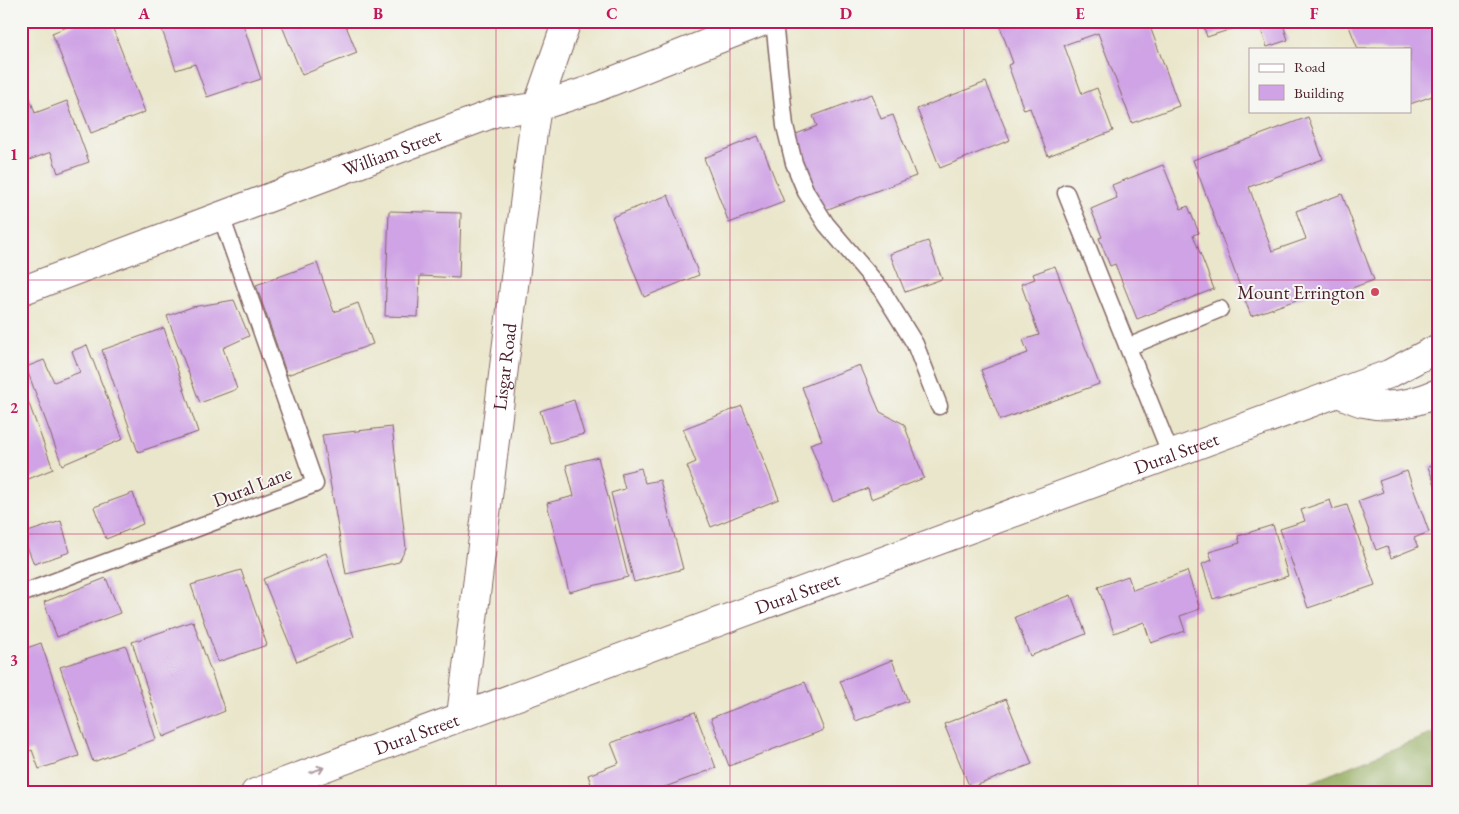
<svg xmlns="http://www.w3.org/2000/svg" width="1459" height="814" viewBox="0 0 1459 814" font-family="'EB Garamond',serif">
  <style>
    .forest { fill: #93ac5e; stroke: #6e6644 }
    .building { fill: #cfa3e5 }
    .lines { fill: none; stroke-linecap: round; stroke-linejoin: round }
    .lane-casing { stroke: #826563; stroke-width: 19 }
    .street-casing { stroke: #826563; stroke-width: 30 }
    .lane { stroke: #fff; stroke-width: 16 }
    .street { stroke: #fff; stroke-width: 28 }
    .oneway { stroke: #ae9aa0 }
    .grid { fill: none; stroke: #c2185b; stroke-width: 1; stroke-opacity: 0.55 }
    .poi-dot { fill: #d1495b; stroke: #f6f6f2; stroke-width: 2 }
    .labels { text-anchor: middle; stroke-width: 4; stroke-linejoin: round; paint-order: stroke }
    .street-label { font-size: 19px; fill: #4a1f2b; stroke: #f6f6f2 }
    .poi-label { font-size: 19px; fill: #4a1f2b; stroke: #f6f6f2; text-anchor: end }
    .neatline { fill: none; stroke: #c2185b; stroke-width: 2 }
    .grid-label { font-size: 16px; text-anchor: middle; font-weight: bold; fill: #c2185b }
  </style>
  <rect width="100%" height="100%" fill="#f6f6f2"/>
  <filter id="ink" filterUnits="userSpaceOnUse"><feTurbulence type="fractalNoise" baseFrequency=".02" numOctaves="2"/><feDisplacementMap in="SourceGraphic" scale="10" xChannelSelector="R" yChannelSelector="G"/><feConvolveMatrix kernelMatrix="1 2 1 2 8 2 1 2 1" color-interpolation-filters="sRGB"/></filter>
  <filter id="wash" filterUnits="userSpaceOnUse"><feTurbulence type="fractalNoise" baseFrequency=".0096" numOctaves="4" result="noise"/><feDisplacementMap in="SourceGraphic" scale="20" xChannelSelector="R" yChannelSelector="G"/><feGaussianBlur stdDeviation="1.12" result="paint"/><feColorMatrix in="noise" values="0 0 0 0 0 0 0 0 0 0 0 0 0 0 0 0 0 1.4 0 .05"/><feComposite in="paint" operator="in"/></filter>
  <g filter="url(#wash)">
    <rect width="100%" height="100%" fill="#eae6cb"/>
    <path class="forest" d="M 1438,731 L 1438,793 L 1284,793 Z"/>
    <g id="blocks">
      <path class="building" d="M 82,21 L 110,21 L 145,112 L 91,133 L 52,33 Z
        M 159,21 L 242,21 L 261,79 L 207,97 L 195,64 L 176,70 Z
        M 280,21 L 344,21 L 357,53 L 302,75 Z
        M 998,21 L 1148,21 L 1179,106 L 1132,123 L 1098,33 L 1064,45 L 1082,94 L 1097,88 L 1113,131 L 1048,156 L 1030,108 L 1024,110 L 1008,65 L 1013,63 Z
        M 1202,21 L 1253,21 L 1253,22 L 1207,37 Z
        M 1258,21 L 1282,21 L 1288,40 L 1267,47 Z
        M 1347,21 L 1435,21 L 1438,29 L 1438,94 L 1410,104 L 1410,49 L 1358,49 Z
        M 986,82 L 1010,140 L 940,168 L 917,109 Z
        M 28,93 L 35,113 L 67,101 L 89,162 L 58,173 L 51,152 L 21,163 L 21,95 Z
        M 872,94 L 881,119 L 893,115 L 916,176 L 820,212 L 791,136 L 817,126 L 813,116 Z
        M 1308,117 L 1323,159 L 1249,187 L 1272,251 L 1306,239 L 1296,211 L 1342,194 L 1374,280 L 1330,296 L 1327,289 L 1251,316 L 1193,160 Z
        M 758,136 L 784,202 L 729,223 L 704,158 Z
        M 1163,165 L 1181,209 L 1188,206 L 1199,233 L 1193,235 L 1214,289 L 1137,319 L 1115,264 L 1110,266 L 1099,238 L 1102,237 L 1091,209 L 1117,198 L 1112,185 Z
        M 668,195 L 699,275 L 644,297 L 612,217 Z
        M 389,211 L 461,213 L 459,278 L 420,276 L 418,317 L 385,316 Z
        M 928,241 L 942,279 L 905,292 L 890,254 Z
        M 317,263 L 334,312 L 358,303 L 373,344 L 287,375 L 256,285 Z
        M 1055,266 L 1099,384 L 1000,420 L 981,370 L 1028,353 L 1023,340 L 1039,335 L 1021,284 L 1035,279 L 1033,274 Z
        M 234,300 L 249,336 L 223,348 L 237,389 L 200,403 L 167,316 L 192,307 Z
        M 164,328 L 198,432 L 138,452 L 102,350 Z
        M 87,345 L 123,439 L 62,465 L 26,367 L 44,360 L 54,382 L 80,372 L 72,351 Z
        M 860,365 L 880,412 L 904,424 L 924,478 L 871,499 L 868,488 L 833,502 L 810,444 L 822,440 L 802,387 Z
        M 21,382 L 53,469 L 21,482 Z
        M 574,400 L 584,434 L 550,443 L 540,411 Z
        M 742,406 L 779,499 L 711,527 L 687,466 L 696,462 L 683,429 Z
        M 392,427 L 406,548 L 399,562 L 346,574 L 322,435 Z
        M 598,457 L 628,577 L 569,592 L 547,503 L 574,496 L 566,465 Z
        M 1438,463 L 1438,492 L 1428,467 Z
        M 641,468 L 645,483 L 660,480 L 683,569 L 634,582 L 611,493 L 625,489 L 621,473 Z
        M 1407,471 L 1429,532 L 1414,538 L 1418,547 L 1391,558 L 1387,546 L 1376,550 L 1358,501 L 1383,492 L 1379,481 Z
        M 133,493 L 143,524 L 106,539 L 94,507 Z
        M 1330,500 L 1333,509 L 1347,505 L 1375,585 L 1308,608 L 1280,529 L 1305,521 L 1301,510 Z
        M 61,521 L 70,552 L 34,564 L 22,534 Z
        M 1273,525 L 1288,576 L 1213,599 L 1202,564 L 1212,560 L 1209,552 L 1240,543 L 1238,536 Z
        M 326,553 L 354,637 L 297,662 L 263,579 Z
        M 241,570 L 267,645 L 218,662 L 191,585 Z
        M 1187,571 L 1200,609 L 1180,616 L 1185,631 L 1151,643 L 1144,622 L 1114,633 L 1098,587 L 1128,576 L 1133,590 Z
        M 106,578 L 120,613 L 57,637 L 44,602 Z
        M 1071,595 L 1086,634 L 1030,656 L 1015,617 Z
        M 193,621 L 225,711 L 163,737 L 132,642 Z
        M 41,643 L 79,756 L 39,769 L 32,750 L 21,754 L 21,650 Z
        M 126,646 L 156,739 L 93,762 L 60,667 Z
        M 892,660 L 908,701 L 856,721 L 840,681 Z
        M 805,682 L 824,730 L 729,766 L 711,718 Z
        M 1006,699 L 1032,764 L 970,788 L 944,724 Z
        M 695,712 L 716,768 L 649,793 L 594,793 L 588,775 L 619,763 L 611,743 Z"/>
    </g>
  </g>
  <g filter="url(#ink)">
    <use href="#blocks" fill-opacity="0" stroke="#826563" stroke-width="1"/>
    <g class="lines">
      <g class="lane-casing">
        <path id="lane" d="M 774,21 L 785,126 L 794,163 L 806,192 L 826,224 L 881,289 L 915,344 L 939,406
          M 1066,193 L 1171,455
          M 1128,347 L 1220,309
          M 21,594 L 315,484 L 221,216"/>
      </g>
      <g class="street-casing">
        <g id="street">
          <path id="s1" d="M 21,291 L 497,112 L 537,107 L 590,90 L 764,21"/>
          <path d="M 1338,393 C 1346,396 1355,401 1364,403 C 1388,409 1415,403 1438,393"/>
          <path id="s2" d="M 461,716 L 533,132 L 537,107 L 567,21"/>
          <path id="s3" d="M 255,793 L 1389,374 L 1438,348"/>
        </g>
      </g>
      <use href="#lane" class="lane"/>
      <use href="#street" class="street"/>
    </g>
    <defs><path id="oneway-shaft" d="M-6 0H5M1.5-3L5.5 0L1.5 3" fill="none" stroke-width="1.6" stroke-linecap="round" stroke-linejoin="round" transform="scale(1.25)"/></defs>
    <use class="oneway" href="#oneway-shaft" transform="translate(317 770) rotate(-20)"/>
  </g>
  <path class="grid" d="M 262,21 L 262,793M 496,21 L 496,793M 730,21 L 730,793M 964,21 L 964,793M 1198,21 L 1198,793M 21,280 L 1438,280M 21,534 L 1438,534"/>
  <circle class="poi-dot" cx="1375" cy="292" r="5"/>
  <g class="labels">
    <g class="street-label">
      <text dy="7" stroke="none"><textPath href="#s1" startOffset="396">William Street</textPath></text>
      <text dy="7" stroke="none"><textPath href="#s2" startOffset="352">Lisgar Road</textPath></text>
      <text dy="7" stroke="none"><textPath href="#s3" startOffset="982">Dural Street</textPath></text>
      <text transform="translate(252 486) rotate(-21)" y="7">Dural Lane</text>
      <text dy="7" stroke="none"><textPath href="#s3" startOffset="578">Dural Street</textPath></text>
      <text dy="7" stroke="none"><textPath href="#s3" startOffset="172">Dural Street</textPath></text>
    </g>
    <g class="poi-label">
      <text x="1365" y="299">Mount Errington</text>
    </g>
  </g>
  <rect width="1459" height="814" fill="none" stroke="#f6f6f2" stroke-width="55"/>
  <rect x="1249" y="48" width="162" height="65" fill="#f6f6f2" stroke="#b1a0a2"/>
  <rect x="1259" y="64" width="25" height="8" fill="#ffffff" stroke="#b1a0a2"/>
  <text x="1294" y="72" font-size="15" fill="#4a1f2b">Road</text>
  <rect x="1259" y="85" width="25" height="15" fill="#cfa3e5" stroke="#b1a0a2"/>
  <text x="1294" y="98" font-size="15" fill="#4a1f2b">Building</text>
  <rect x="28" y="28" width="1404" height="758" class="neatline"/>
  <g class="grid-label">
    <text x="144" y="19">A</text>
    <text x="378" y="19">B</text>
    <text x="612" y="19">C</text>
    <text x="846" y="19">D</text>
    <text x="1080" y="19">E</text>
    <text x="1314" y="19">F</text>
    <text x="14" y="160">1</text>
    <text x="14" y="413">2</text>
    <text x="14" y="666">3</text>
  </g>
</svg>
